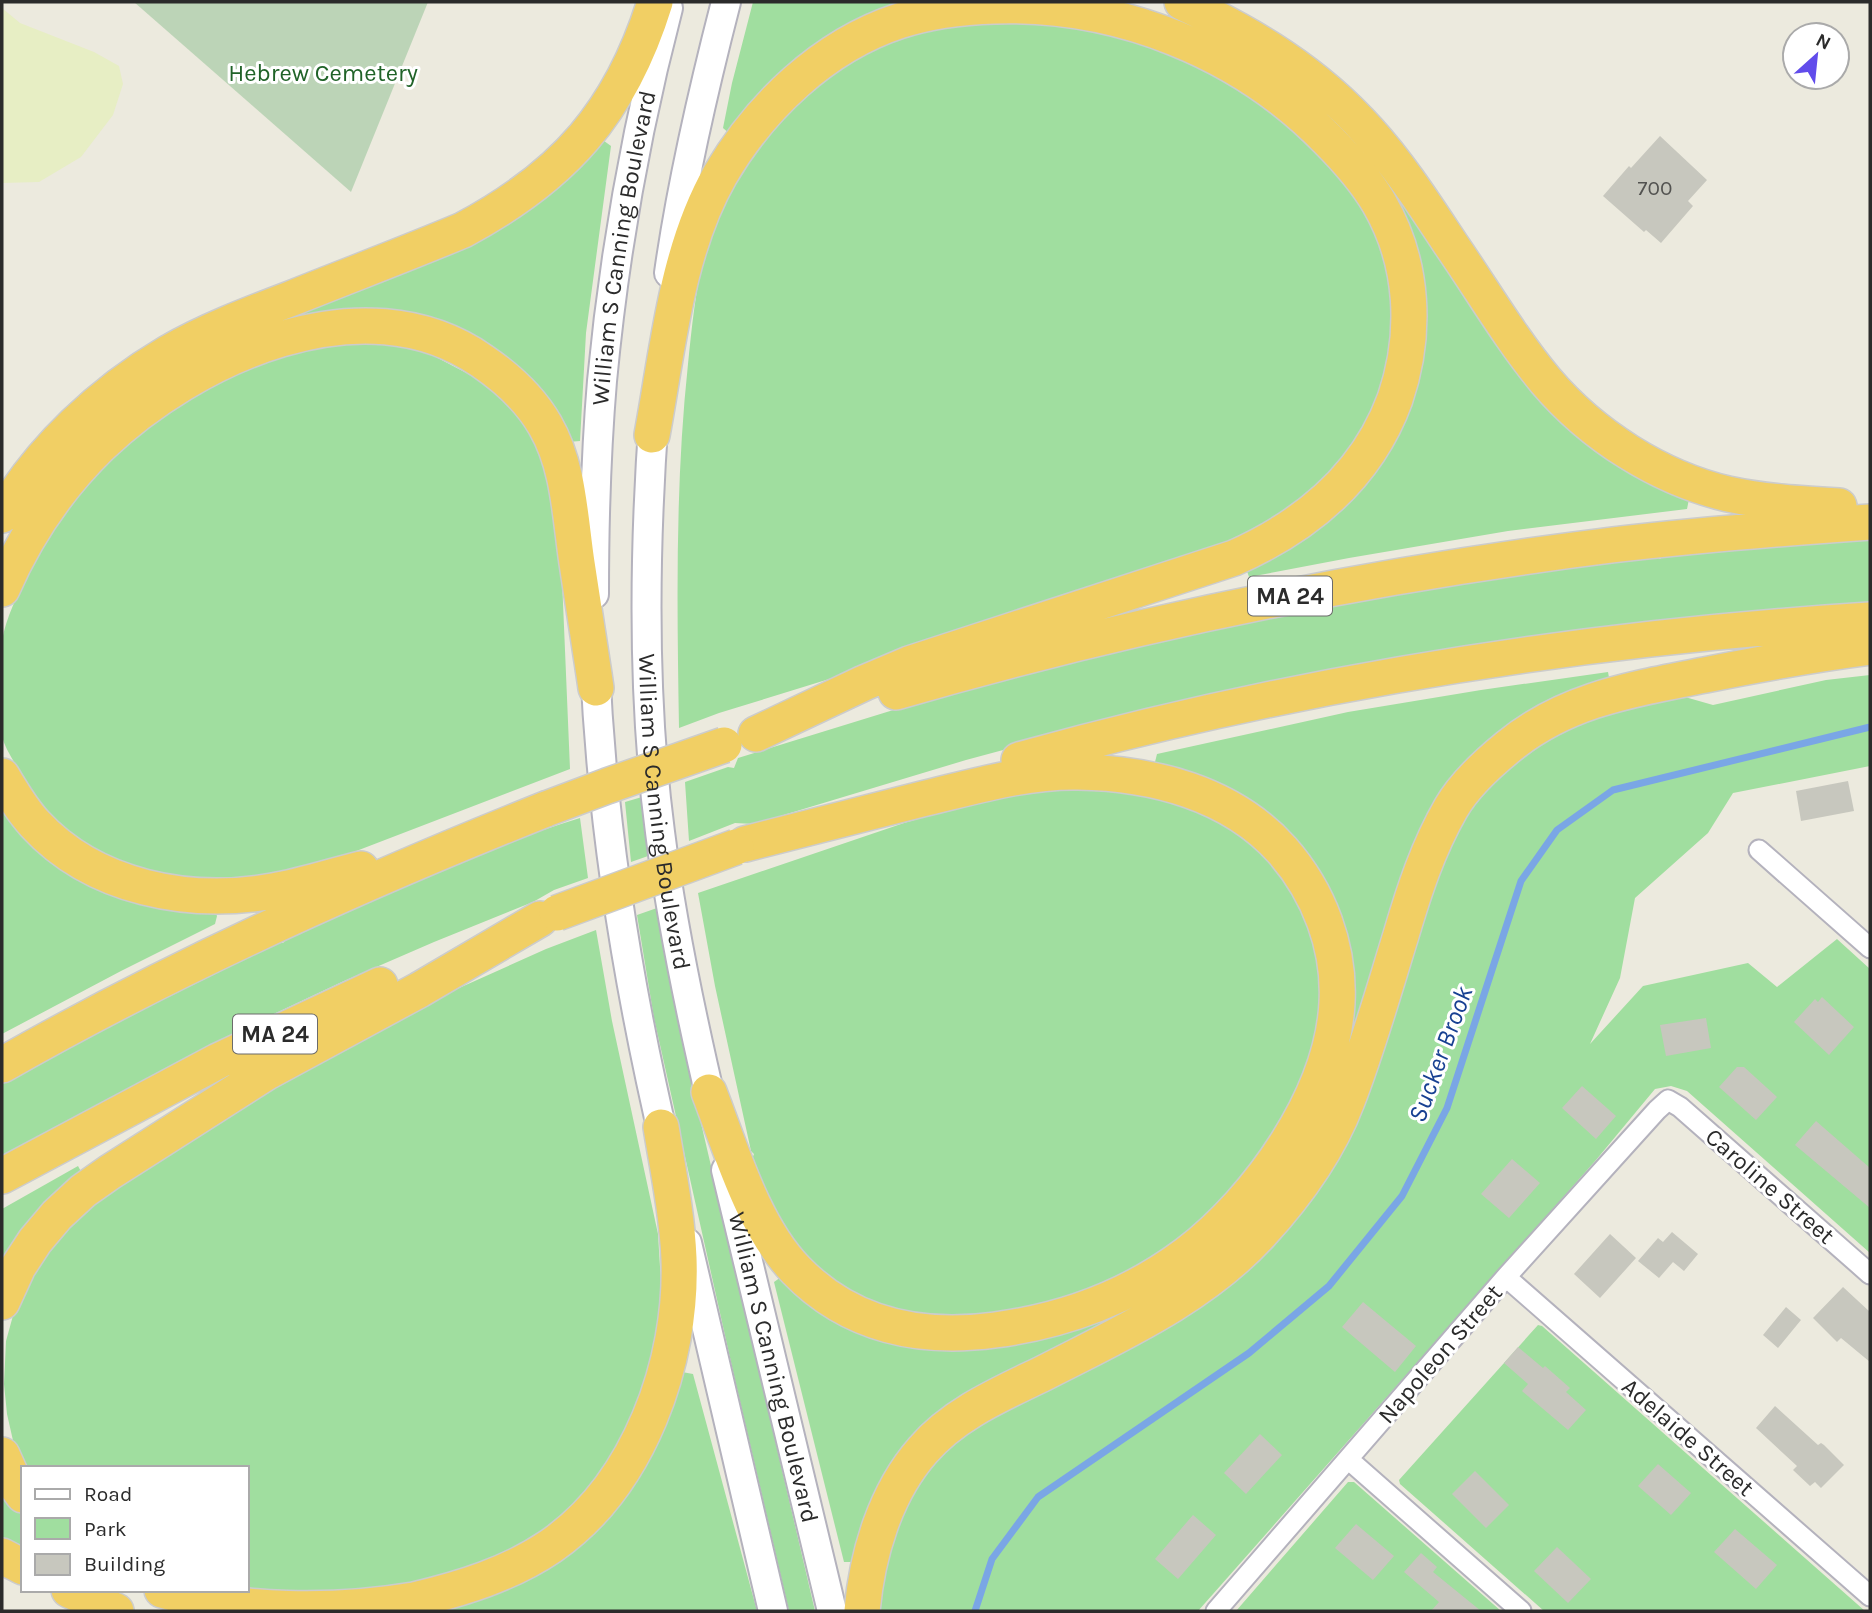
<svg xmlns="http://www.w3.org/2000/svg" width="1872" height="1613" viewBox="0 0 1872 1613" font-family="Karla,sans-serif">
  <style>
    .green { fill: #a0de9f }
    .sand { fill: #e7eec4 }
    .cemetery { fill: #bcd4b7 }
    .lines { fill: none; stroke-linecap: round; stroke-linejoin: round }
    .stream { stroke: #7aa6e5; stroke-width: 7 }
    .building { fill: #c7c7be }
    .street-casing { stroke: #b4b2bd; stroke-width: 23 }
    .secondary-casing { stroke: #b4b2bd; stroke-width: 32 }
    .highway-casing { stroke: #ccc; stroke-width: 38 }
    .street { stroke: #fff; stroke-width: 19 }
    .secondary { stroke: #fff; stroke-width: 28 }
    .highway { stroke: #f1cf64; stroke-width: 35 }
    .highway-bridge-casing { stroke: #ccc; stroke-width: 38; stroke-linecap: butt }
    .highway-bridge { stroke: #f1cf64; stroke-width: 35 }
    .labels { text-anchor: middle; stroke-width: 6; stroke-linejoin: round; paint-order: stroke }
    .number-label { font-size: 21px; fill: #525250 }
    .shield { fill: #fff; stroke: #6b6b6b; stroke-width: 2 }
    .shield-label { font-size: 23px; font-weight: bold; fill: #2b2b2b }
    .park-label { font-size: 24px; fill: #206328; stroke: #fff }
    .street-label { font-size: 24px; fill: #2b2b2b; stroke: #fff }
    .water-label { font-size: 26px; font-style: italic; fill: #184192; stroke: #fff }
  </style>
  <rect width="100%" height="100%" fill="#eceade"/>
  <path class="green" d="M 753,2 L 922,2 L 731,135 L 723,128 L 732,83 Z
    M 1008,20 L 1109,31 L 1206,66 L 1310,138 L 1379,228 L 1398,314 L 1380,404 L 1324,487 L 1250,538 L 839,676 L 719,713 L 679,728 C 677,607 675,485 688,364 C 693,317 697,268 715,224 C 754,130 826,59 924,29 C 932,26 942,26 950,26 C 970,24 989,22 1008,20 Z
    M 600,138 L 611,146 L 586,333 L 580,441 L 568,442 L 486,348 L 285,326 L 282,316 Z
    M 1401,192 L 1488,322 L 1689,499 L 1687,509 L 1508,531 L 1349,558 L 1249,577 L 1246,568 L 1407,407 L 1393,199 Z
    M 409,343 L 501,391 L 544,451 L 562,579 L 570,769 L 338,858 C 293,871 246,882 198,879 C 119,875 56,840 18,769 C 12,758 5,748 2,736 C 0,725 2,711 2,699 C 2,680 0,660 2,641 C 6,617 18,594 29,572 C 68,493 135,423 215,384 C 226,378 238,374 249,369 C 273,359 298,350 324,345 C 333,344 342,344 351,344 C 370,344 390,343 409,343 Z
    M 1870,538 L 1870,607 L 1084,728 L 966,760 L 754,824 L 735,823 L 689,841 L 685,782 L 728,767 L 734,768 L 738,758 L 942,695 L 1060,664 L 1186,635 L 1438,586 L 1656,556 L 1660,559 L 1664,555 Z
    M 1608,672 L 1610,683 L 1500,738 L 1358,1035 L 1347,1033 L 1331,899 L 1154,766 L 1157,754 L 1348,712 L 1481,690 Z
    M 1870,675 L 1870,766 L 1733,793 L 1708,833 L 1635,898 L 1620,978 L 1590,1044 L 1643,986 L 1748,963 L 1777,987 L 1837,939 L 1870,969 L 1870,1253 L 1687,1091 L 1671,1086 L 1655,1089 L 1596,1160 L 1198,1611 L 878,1611 C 881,1572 892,1525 912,1491 C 926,1468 946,1448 965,1429 L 1284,1232 L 1463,815 L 1497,776 L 1540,743 L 1585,718 L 1678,695 L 1713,705 L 1826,680 Z
    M 1089,786 L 1165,796 L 1232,823 L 1284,868 L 1315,929 L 1325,1016 L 1301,1092 L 1225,1205 L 1131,1273 L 1044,1308 L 944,1320 L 892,1311 L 828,1281 L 784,1235 L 752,1159 L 754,1154 L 751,1151 L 715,986 L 698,893 L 904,823 L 1000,795 Z
    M 642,797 L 648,856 L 631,862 L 625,802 Z
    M 2,800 L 12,816 L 215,911 L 217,916 L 215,924 L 121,971 L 2,1034 Z
    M 580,818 L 588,878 L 554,890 L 533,902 L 434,942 L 344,981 L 242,1029 L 210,1048 L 119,1094 L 2,1159 L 2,1084 L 95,1033 L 278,943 L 283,943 L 287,939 C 383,895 479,849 580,818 Z
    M 657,908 L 697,1106 L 815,1611 L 789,1611 L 735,1380 L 654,1018 L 637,915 Z
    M 596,930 L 612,1021 L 658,1234 L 661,1283 L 660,1328 L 642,1409 L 571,1515 L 487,1566 L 350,1598 L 247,1590 L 247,1468 L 24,1468 L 14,1445 L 7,1414 L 4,1384 L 6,1341 L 14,1312 L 39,1263 L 71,1225 L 109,1192 L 177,1151 L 225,1114 L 372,1027 L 546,949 Z
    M 78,1166 L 84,1177 L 2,1278 L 2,1209 Z
    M 784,1275 L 838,1319 L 1103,1316 L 1107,1327 L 981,1390 L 856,1562 L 844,1562 L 774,1282 Z
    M 1538,1325 L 1542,1326 L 1865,1611 L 1544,1611 L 1400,1484 L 1399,1480 Z
    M 682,1372 L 693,1374 L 757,1611 L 432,1611 L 530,1575 Z
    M 1348,1482 L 1354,1482 L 1501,1611 L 1236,1611 Z
    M 2,1484 L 23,1516 L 23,1551 L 2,1541 Z"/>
  <path class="sand" d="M 2,8 L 20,23 L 94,52 L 119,66 L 123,84 L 113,115 L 81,157 L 39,182 L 2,183 Z"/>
  <path class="cemetery" d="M 134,2 L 428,2 L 351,192 Z"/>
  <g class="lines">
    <path class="stream" d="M 975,1611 L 992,1559 L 1038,1497 L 1249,1353 L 1329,1286 L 1402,1196 L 1447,1108 L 1521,881 L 1557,830 L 1613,790 L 1870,727"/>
  </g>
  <path class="building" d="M 1660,136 L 1707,180 L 1688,201 L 1693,206 L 1661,243 L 1646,230 L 1644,232 L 1603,196 L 1629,166 L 1631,168 Z
    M 1848,781 L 1854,811 L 1801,821 L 1796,791 Z
    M 1822,997 L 1854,1027 L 1829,1055 L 1794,1022 L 1815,999 L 1818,1002 Z
    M 1706,1018 L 1711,1048 L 1666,1056 L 1660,1025 Z
    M 1737,1067 L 1744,1067 L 1777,1097 L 1756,1120 L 1719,1087 Z
    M 1582,1086 L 1616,1116 L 1596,1139 L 1562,1108 Z
    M 1816,1121 L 1870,1168 L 1870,1208 L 1795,1145 Z
    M 1512,1159 L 1540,1183 L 1509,1218 L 1481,1194 Z
    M 1672,1232 L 1698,1254 L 1684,1271 L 1673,1262 L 1659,1278 L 1638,1261 L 1658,1238 L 1663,1242 Z
    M 1610,1234 L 1636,1258 L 1600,1298 L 1574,1274 Z
    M 1843,1287 L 1870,1312 L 1870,1362 L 1841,1338 L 1837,1342 L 1813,1318 Z
    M 1363,1302 L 1416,1346 L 1395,1372 L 1342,1327 Z
    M 1786,1307 L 1801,1320 L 1778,1348 L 1763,1335 Z
    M 1518,1347 L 1543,1368 L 1545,1366 L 1570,1388 L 1566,1392 L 1586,1410 L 1568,1430 L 1522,1391 L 1528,1384 L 1504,1363 Z
    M 1775,1406 L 1818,1445 L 1821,1443 L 1824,1445 L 1844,1465 L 1821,1488 L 1815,1482 L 1810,1486 L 1793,1470 L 1797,1466 L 1756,1428 Z
    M 1260,1434 L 1282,1455 L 1246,1494 L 1224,1473 Z
    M 1658,1464 L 1691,1493 L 1671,1515 L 1638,1486 Z
    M 1475,1471 L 1509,1505 L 1486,1528 L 1452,1494 Z
    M 1193,1515 L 1216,1535 L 1178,1579 L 1155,1559 Z
    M 1356,1524 L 1394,1556 L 1373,1580 L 1335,1548 Z
    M 1735,1529 L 1777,1565 L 1756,1589 L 1714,1552 Z
    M 1557,1547 L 1591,1579 L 1568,1603 L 1534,1571 Z
    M 1421,1553 L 1437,1567 L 1433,1572 L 1481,1611 L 1431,1611 L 1439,1602 L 1404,1572 Z"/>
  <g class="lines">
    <g class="street-casing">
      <path id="street" d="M 1759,850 L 1870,948
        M 1506,1277 L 1870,1596
        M 1348,1459 L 1521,1611
        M 1216,1611 L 1506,1277 L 1657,1110 L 1668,1100 L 1680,1107 L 1870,1274"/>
    </g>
    <g class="secondary-casing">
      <g id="secondary">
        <path d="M 669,273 C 682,181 703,91 726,2"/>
        <path id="s1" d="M 654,414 C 644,551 642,696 660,832 C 672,927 692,1020 714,1113"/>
        <path id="s2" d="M 594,594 C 594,523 596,452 602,381 C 614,255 636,130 668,8"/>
        <path d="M 595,666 C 602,829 629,991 666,1148"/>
        <path id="s3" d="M 726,1170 L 832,1611"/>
        <path d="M 687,1243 L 773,1611"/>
      </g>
    </g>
    <g class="highway-casing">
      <path id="highway" d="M 1182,2 C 1252,34 1316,73 1368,131 C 1400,166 1426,207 1452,246 C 1483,291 1511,339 1546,381 C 1592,435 1659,478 1728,494 C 1765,502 1802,504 1839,506
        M 652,435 C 668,349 676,252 720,175 C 760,107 823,46 899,21 C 929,11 963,7 995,6 C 1118,2 1241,51 1327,139 C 1346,158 1365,179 1379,203 C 1414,263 1417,334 1395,399 C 1367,476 1306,526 1234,558 L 909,664 L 864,683 L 756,734
        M 2,515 C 41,449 102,392 168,353 C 206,331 248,315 290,299 C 347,276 406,254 463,230 C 564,176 621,112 655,2
        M 2,589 C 25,536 58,487 100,446 C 193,357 363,278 482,361 C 507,378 530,399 545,425 C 569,466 570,516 577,563 C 583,604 590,646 596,688
        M 896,692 C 1130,624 1370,575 1612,545 C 1698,535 1784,528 1870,522
        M 1019,760 C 1296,683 1583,638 1870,620
        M 2,776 C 12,793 22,810 35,824 C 94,888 189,906 273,891 C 303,886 332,876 361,869
        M 2,1065 C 176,966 360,883 546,809
        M 709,1092 C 731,1149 753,1226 796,1270 C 850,1326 921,1340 995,1330 C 1064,1321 1131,1296 1187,1254 C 1259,1199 1332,1096 1337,1003 C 1340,947 1319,892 1282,850 C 1231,793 1152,773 1078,772 C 1025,771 973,787 922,799 C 863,814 804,829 745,844
        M 2,1176 L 218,1061 L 380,985
        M 2,1302 L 18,1267 L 35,1241 L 57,1215 L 83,1191 L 110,1172 L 267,1072 L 419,990 L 540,919
        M 2,1455 L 15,1484 L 23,1495
        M 2,1556 L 23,1567
        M 69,1590 L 116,1611
        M 162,1590 C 239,1613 336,1613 414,1600 C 461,1589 510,1574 551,1546 C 639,1485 683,1362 679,1258 C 677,1214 668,1170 661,1127
        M 862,1611 C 867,1555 885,1493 923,1450 C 955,1413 1001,1394 1044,1373 C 1120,1334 1201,1298 1260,1234 C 1296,1195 1328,1151 1347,1101 C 1368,1047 1384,990 1401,935 C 1414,891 1428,848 1451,808 C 1465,784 1487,764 1508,747 C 1566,699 1634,689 1705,675 C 1760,664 1815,654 1870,647"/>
    </g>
    <use href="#street" class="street"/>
    <use href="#secondary" class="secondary"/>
    <use href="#highway" class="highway"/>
    <g class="highway-bridge-casing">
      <path id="highway-bridge" d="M 546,809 L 607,786 L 724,745
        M 557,913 L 736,847"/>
    </g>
    <use href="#highway-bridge" class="highway-bridge"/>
  </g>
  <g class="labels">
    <g class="number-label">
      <text x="1655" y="195">700</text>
    </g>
    <g class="shield">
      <rect x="1248" y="576.5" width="84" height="39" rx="5"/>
      <rect x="233" y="1014.5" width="84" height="39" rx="5"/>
    </g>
    <g class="shield-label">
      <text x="1290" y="604">MA 24</text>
      <text x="275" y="1042">MA 24</text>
    </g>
    <g class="park-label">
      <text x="323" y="81">Hebrew Cemetery</text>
    </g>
    <g class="street-label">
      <text dy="8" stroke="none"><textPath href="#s2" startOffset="348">William S Canning Boulevard</textPath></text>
      <text dy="8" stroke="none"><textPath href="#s1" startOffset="399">William S Canning Boulevard</textPath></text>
      <text transform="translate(1770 1186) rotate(41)" y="8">Caroline Street</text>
      <text transform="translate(1440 1354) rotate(-49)" y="8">Napoleon Street</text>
      <text dy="8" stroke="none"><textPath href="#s3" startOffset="203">William S Canning Boulevard</textPath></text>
      <text transform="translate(1688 1437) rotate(41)" y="8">Adelaide Street</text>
    </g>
    <g class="water-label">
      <text transform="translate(1440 1054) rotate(-70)" y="9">Sucker Brook</text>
    </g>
  </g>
  <rect width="1872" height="1613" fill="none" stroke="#2b2b2b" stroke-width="7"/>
  <rect x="21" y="1466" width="228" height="126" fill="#ffffff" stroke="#aaaaaa" stroke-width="2"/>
  <rect x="35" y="1489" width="35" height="10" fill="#ffffff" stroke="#aaaaaa" stroke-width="2"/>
  <text x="84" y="1501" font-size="21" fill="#2b2b2b">Road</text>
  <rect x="35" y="1518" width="35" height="21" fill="#a0de9f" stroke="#aaaaaa" stroke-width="2"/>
  <text x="84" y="1536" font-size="21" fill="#2b2b2b">Park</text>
  <rect x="35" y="1554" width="35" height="21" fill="#c7c7be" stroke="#aaaaaa" stroke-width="2"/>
  <text x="84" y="1571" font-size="21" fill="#2b2b2b">Building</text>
  <g transform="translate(1816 56) rotate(27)"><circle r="33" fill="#ffffff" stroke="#aaaaaa" stroke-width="2"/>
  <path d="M0-5L12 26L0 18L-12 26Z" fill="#614ceb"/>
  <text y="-10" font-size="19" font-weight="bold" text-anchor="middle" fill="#2b2b2b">N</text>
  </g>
</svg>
